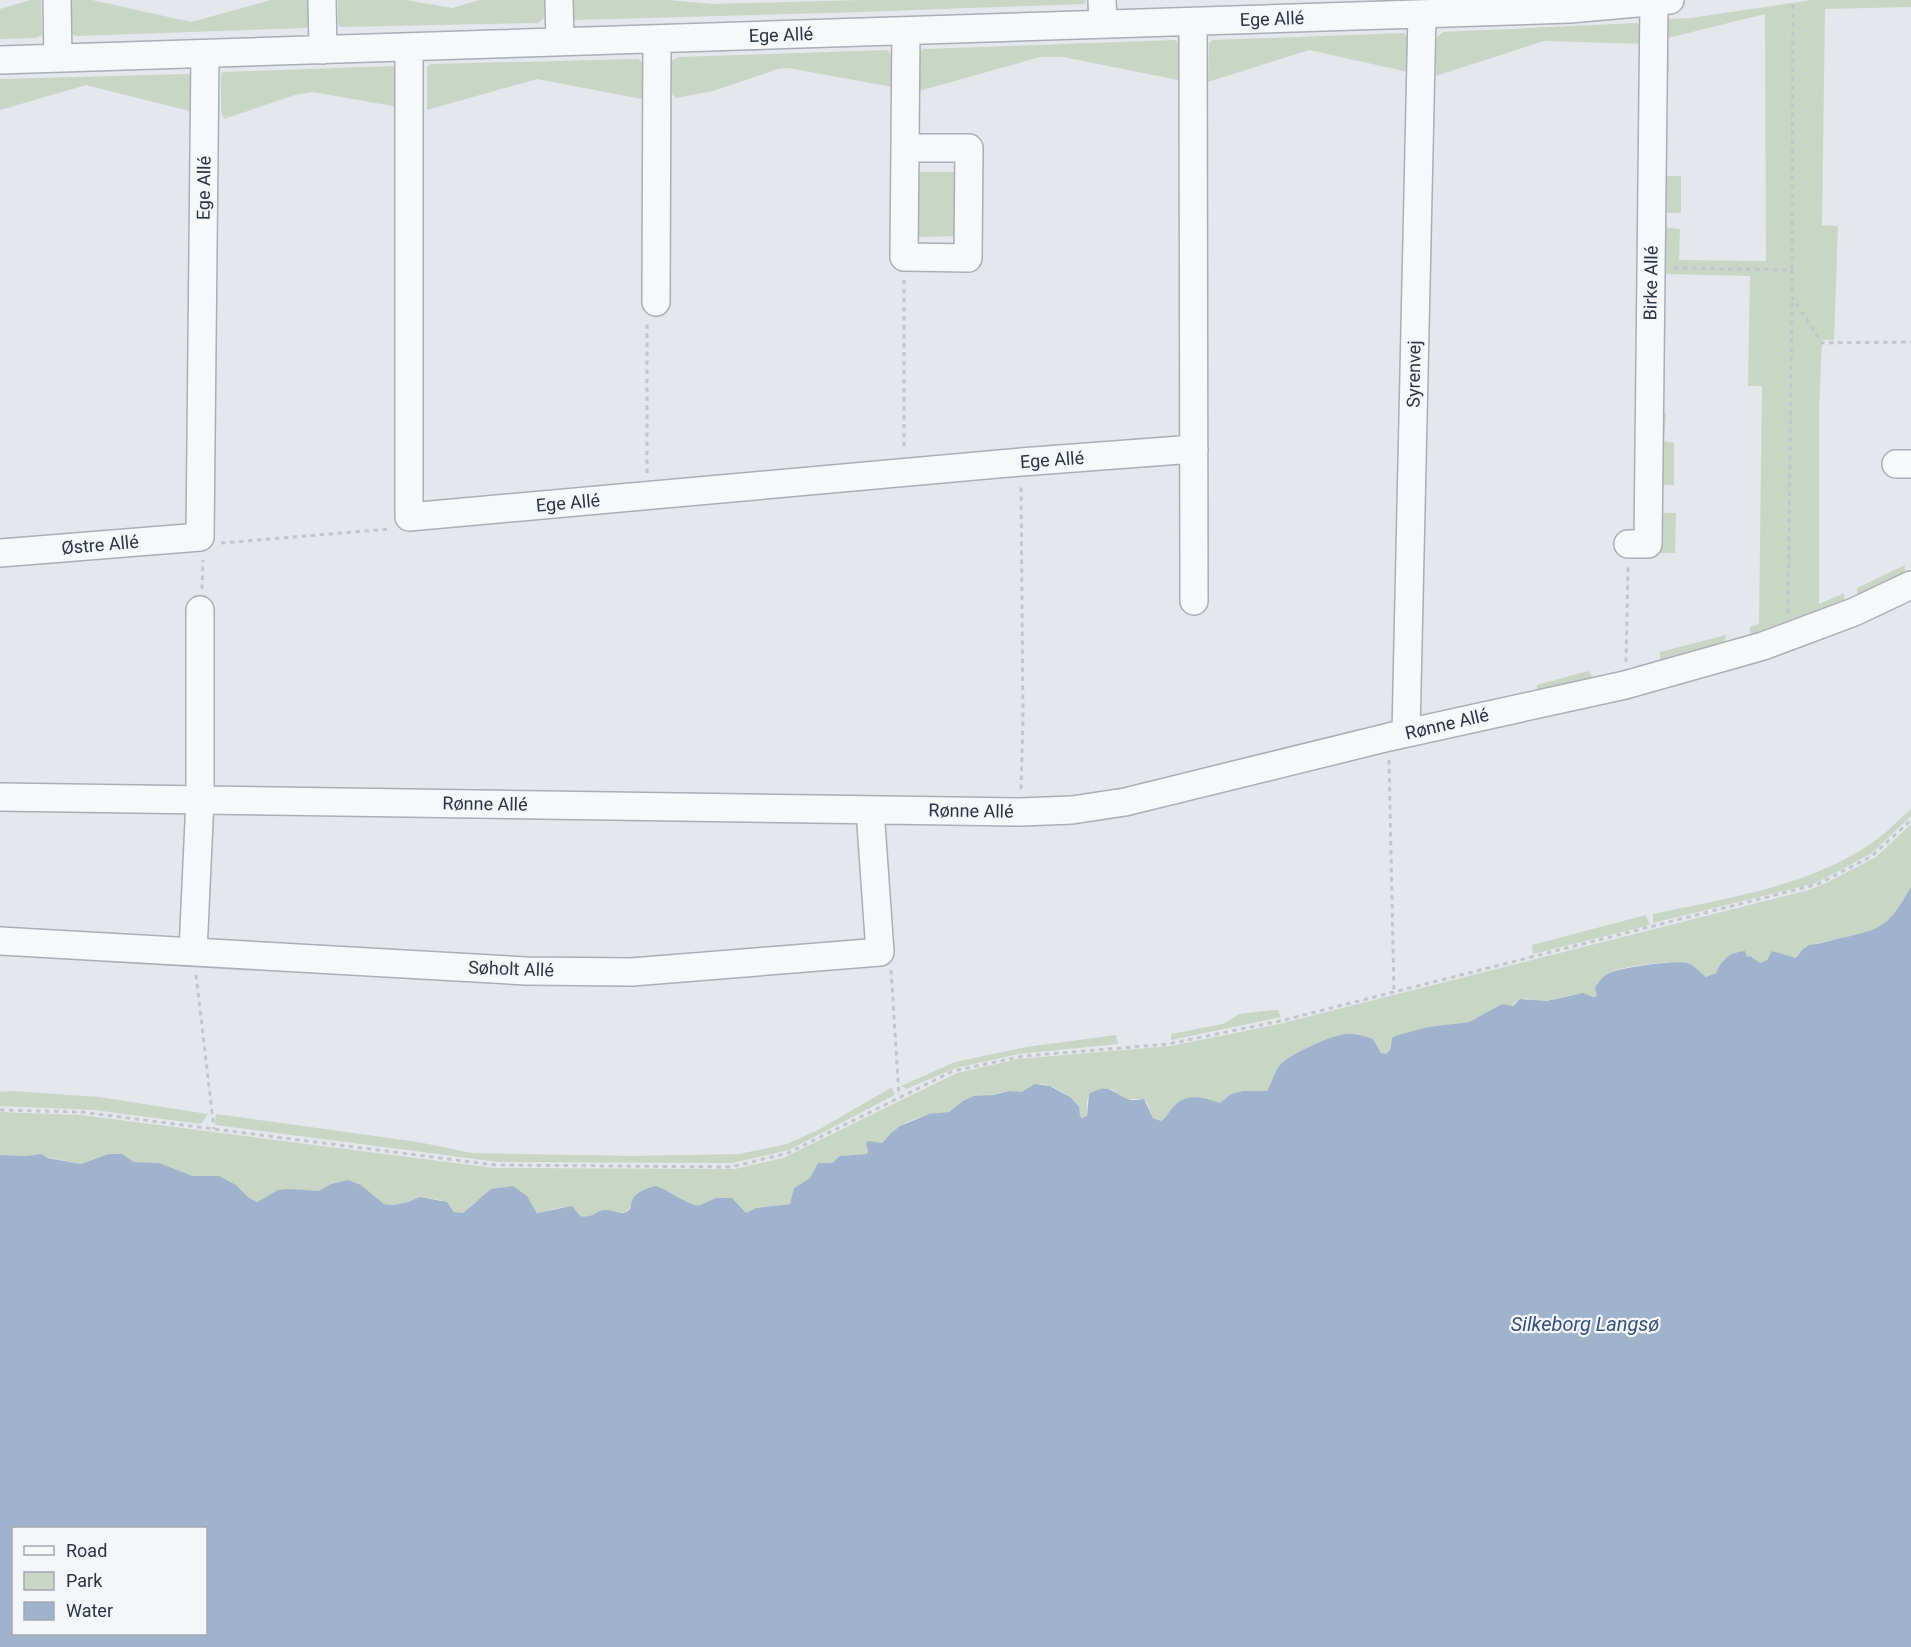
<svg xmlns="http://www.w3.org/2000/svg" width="1911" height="1647" viewBox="0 0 1911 1647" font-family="Roboto,sans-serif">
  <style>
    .green { fill: #c9d6c5 }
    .water { fill: #9fb4cc; fill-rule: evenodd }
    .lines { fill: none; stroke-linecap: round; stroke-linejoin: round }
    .minor-casing { stroke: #a9aeb7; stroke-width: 30 }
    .path { stroke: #c2c5cb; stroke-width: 3; stroke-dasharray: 4.5 4.5; stroke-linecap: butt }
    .minor { stroke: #f7f8fa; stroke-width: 27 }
    .labels { text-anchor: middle; stroke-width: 4.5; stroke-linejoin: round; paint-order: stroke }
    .street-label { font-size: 18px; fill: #2b3445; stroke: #f4f6f9 }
    .water-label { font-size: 20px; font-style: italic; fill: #34527a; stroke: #f4f6f9 }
  </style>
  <rect width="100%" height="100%" fill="#e4e7ec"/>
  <path class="green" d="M 31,0 L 41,0 L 42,35 L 36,38 L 0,39 L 0,9 Z
    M 71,0 L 92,0 L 191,22 L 271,0 L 308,0 L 310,25 L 305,28 L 75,36 L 72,34 Z
    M 338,0 L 406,0 L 452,8 L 480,0 L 544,0 L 544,18 L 538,23 L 340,27 L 338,24 Z
    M 574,0 L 668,0 L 713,4 L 860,0 L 1086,0 L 1084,4 L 861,12 L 574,20 Z
    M 1812,0 L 1911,0 L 1911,7 L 1825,9 L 1822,225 L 1838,226 L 1834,340 L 1822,340 L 1819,409 L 1819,604 L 1844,593 L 1845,606 L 1750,639 L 1750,627 L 1759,624 L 1762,386 L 1748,386 L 1750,276 L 1666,274 L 1665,281 L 1658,280 L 1659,227 L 1680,229 L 1679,260 L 1766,261 L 1765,14 L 1668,38 L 1669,72 L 1662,72 L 1666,19 L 1691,18 Z
    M 1637,23 L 1641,27 L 1646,44 L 1544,41 L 1436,76 L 1436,38 L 1443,32 Z
    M 1404,33 L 1410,39 L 1408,72 L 1309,50 L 1208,82 L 1209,43 L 1213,40 Z
    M 1176,40 L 1179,46 L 1178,80 L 1063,57 L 1040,57 L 919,91 L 919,52 L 924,49 Z
    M 887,50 L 892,55 L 892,87 L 788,68 L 778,69 L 713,91 L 676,98 L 672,94 L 672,60 L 679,57 Z
    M 638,59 L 642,62 L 642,99 L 537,79 L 427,110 L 427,67 L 431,64 Z
    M 393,66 L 397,70 L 398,107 L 313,92 L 295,95 L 224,119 L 221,111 L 221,74 L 223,72 Z
    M 188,74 L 192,76 L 190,111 L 86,85 L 0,110 L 0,79 Z
    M 912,172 L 961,172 L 960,236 L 911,237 Z
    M 1659,176 L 1681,176 L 1681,213 L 1659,213 Z
    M 1657,413 L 1666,413 L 1664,441 L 1674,443 L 1674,485 L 1662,485 L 1656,481 Z
    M 1665,513 L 1676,513 L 1675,553 L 1657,553 L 1659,516 Z
    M 1905,565 L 1905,580 L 1857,603 L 1857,588 Z
    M 1726,635 L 1724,647 L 1660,663 L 1660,652 Z
    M 1588,671 L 1594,679 L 1536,694 L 1537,685 Z
    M 1911,809 L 1911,816 L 1872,853 L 1816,883 L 1653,923 L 1653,914 C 1726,898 1806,887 1869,845 C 1884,835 1898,821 1911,809 Z
    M 1911,824 L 1911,887 L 1896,911 L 1884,924 L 1870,932 L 1809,945 L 1802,950 L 1796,958 L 1772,951 L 1767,960 L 1760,963 L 1750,956 L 1747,957 L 1736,952 L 1723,960 L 1716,973 L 1706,977 C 1700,972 1694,965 1687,963 C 1674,960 1615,966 1605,975 C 1598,981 1598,988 1597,996 L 1593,997 L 1577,994 L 1539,1002 L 1527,998 L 1517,1001 L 1511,1006 L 1502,1004 L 1469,1022 L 1428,1027 L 1391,1041 L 1390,1050 L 1386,1054 L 1381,1054 L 1373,1039 C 1364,1036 1354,1033 1344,1034 C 1332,1035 1288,1055 1280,1065 C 1274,1072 1272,1082 1267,1091 L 1243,1091 L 1231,1094 L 1220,1103 C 1205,1099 1186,1094 1174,1106 C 1169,1111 1167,1117 1161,1121 L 1153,1118 L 1147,1102 L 1141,1099 L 1125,1099 L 1112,1089 L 1089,1094 L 1087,1102 L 1087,1116 L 1082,1118 L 1080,1116 C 1077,1099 1058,1085 1040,1084 C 1032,1084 1026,1091 1019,1092 C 1013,1093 1007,1090 1001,1092 C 988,1096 974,1098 961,1103 C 957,1105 955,1110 950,1111 C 944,1115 935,1113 928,1115 C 906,1120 896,1127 882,1143 L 866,1144 L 868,1153 L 867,1154 L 840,1156 L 832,1163 L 818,1163 L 810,1178 L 794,1188 L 790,1204 L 756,1208 L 746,1213 L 716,1198 L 698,1207 C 680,1201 659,1177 639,1192 C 632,1198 632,1206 626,1212 L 595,1215 C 583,1221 573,1213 562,1207 L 537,1213 L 527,1196 L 475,1202 L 463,1213 L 454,1212 L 450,1206 L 441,1200 L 420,1197 L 408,1202 L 393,1205 L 384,1204 L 361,1185 L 344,1181 L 331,1184 L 320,1191 L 269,1195 L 257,1202 L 248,1197 L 230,1182 L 219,1176 L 193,1176 L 159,1163 L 134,1162 L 122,1154 L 81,1164 L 38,1155 L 27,1156 L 0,1155 L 0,1112 L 81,1115 L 494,1168 L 735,1169 L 783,1158 L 957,1073 L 1018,1059 L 1171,1046 L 1279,1024 L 1809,890 L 1826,883 L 1876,857 Z
    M 1646,915 L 1650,925 L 1533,954 L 1532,945 Z
    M 1273,1010 L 1278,1010 L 1281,1017 L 1171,1040 L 1171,1034 L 1223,1024 L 1239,1014 Z
    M 1116,1035 L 1118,1044 L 1019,1054 L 956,1068 L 906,1089 L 901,1086 L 955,1062 L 1026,1047 Z
    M 892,1087 L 895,1095 L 789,1150 L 732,1163 L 498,1162 L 215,1125 L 216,1114 L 418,1142 L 472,1153 L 633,1156 L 739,1154 L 787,1144 L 820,1129 Z
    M 12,1091 L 99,1097 L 208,1114 L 201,1124 L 94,1110 L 0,1106 L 0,1092 Z"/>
  <path class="water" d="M 1911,887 L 1911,1647 L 0,1647 L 0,1155 L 27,1156 L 41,1154 L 48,1158 L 81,1164 L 109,1154 L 122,1154 L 134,1162 L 159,1163 L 193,1176 L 219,1176 L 236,1185 L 248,1197 L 257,1202 L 278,1190 L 289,1189 L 319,1191 L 331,1184 L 348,1180 L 361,1185 L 384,1204 L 393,1205 L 408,1202 L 420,1197 L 447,1202 L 454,1212 L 463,1213 L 491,1189 L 513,1186 L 527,1196 L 537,1213 L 572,1206 L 580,1216 C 595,1219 596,1209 606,1210 C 614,1210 622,1217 629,1210 C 632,1206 630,1205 632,1201 C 636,1191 647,1188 656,1186 C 671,1191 683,1202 698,1206 L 716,1198 L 732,1198 L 746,1213 L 756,1208 L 790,1204 L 794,1188 L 810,1178 L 818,1163 L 832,1163 L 840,1156 L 867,1154 L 868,1152 L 866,1144 L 868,1141 L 882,1143 L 891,1133 L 900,1126 L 929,1114 L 949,1112 L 963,1101 L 974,1096 L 992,1095 L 1009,1091 L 1021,1092 L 1035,1084 L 1050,1086 L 1070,1097 L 1079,1107 L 1080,1116 L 1082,1118 L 1087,1116 L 1089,1094 C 1107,1084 1110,1090 1125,1098 C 1130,1101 1138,1100 1144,1099 L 1153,1118 L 1161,1121 C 1167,1117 1169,1111 1174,1106 C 1188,1092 1205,1098 1220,1103 L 1231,1094 L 1243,1091 L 1267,1091 C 1272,1082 1274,1072 1280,1065 C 1288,1055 1332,1035 1345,1034 C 1354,1033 1364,1036 1373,1039 L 1381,1053 L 1386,1054 L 1390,1050 L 1392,1038 L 1395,1036 L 1428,1027 L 1469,1022 L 1502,1004 L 1513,1006 L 1520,999 L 1546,1001 L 1583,993 L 1593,997 L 1597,996 L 1595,988 C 1598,983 1602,977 1607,974 C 1617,968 1675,960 1687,963 C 1694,965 1700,972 1706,977 L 1716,973 C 1722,959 1729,952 1745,951 L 1747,957 L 1750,956 L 1760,963 L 1767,960 L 1772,951 L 1796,958 L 1802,950 L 1809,945 C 1819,944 1828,941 1837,939 C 1883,929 1887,928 1911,887 ZM 14,1528 L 206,1528 L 206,1634 L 14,1634 Z"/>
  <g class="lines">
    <g class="minor-casing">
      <path id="minor" d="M 57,0 L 58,58
        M 322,0 L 323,50
        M 559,0 L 560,42
        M 1102,0 L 1103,24
        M 1193,22 L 1194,601
        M 409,47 L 409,517 L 1021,462 L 1194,449
        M 0,60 L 1570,9 L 1670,0
        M 905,148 L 969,148 L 968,258 L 904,257 L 906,31
        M 656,302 L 657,39
        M 1896,464 L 1911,464
        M 1628,544 L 1648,544 L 1654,2
        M 0,553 L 200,537 L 205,55
        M 1406,733 L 1422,14
        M 0,797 L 1020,812 L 1072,810 L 1125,802 L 1389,737 L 1625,685 L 1763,646 L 1854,612 L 1911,585
        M 0,941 L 526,971 L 632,972 L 880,952 L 870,810
        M 193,952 L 200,799 L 200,610"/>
    </g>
    <path class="path" d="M 1674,268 L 1792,270 L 1792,297 L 1822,343 L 1911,342
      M 1792,270 L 1793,0
      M 904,280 L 904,451
      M 647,473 L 647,321
      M 221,543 L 390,529
      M 202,589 L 203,560
      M 1788,613 L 1792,297
      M 1626,662 L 1628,567
      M 1389,760 L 1394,992
      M 1021,789 L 1023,719 L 1021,484
      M 891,970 L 899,1096
      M 196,975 L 214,1129
      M 0,1110 L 81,1112 L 495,1165 L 731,1167 L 788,1153 L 953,1071 L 1024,1056 L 1168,1044 L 1280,1021 L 1818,884 L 1872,856 L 1911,820"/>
    <use href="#minor" class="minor"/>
  </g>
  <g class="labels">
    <g class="street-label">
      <text transform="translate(1272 19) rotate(-2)" y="6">Ege Allé</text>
      <text transform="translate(781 35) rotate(-2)" y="6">Ege Allé</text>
      <text transform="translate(204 188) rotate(-89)" y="6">Ege Allé</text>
      <text transform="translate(1651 283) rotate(-89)" y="6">Birke Allé</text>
      <text transform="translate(1414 374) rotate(-89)" y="6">Syrenvej</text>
      <text transform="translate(1052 460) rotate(-4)" y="6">Ege Allé</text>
      <text transform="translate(568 503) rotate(-5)" y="6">Ege Allé</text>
      <text transform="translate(100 545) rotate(-5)" y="6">Østre Allé</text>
      <text transform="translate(1447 724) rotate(-13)" y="6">Rønne Allé</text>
      <text transform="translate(485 804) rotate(1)" y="6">Rønne Allé</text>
      <text transform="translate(971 811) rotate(1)" y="6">Rønne Allé</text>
      <text transform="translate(511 969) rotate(2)" y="6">Søholt Allé</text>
    </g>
    <g class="water-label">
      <text x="1585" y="1331">Silkeborg Langsø</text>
    </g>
  </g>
  <rect x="12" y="1527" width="195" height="108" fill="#f4f6f9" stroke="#a4a8b1" stroke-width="1.5"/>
  <rect x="24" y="1546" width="30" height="9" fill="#f7f8fa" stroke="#a4a8b1" stroke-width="1.5"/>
  <text x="66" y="1557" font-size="18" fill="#2b3445">Road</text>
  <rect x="24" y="1572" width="30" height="18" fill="#c9d6c5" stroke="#a4a8b1" stroke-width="1.5"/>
  <text x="66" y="1587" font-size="18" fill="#2b3445">Park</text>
  <rect x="24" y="1602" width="30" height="18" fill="#9fb4cc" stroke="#a4a8b1" stroke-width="1.5"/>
  <text x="66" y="1617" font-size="18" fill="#2b3445">Water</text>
</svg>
